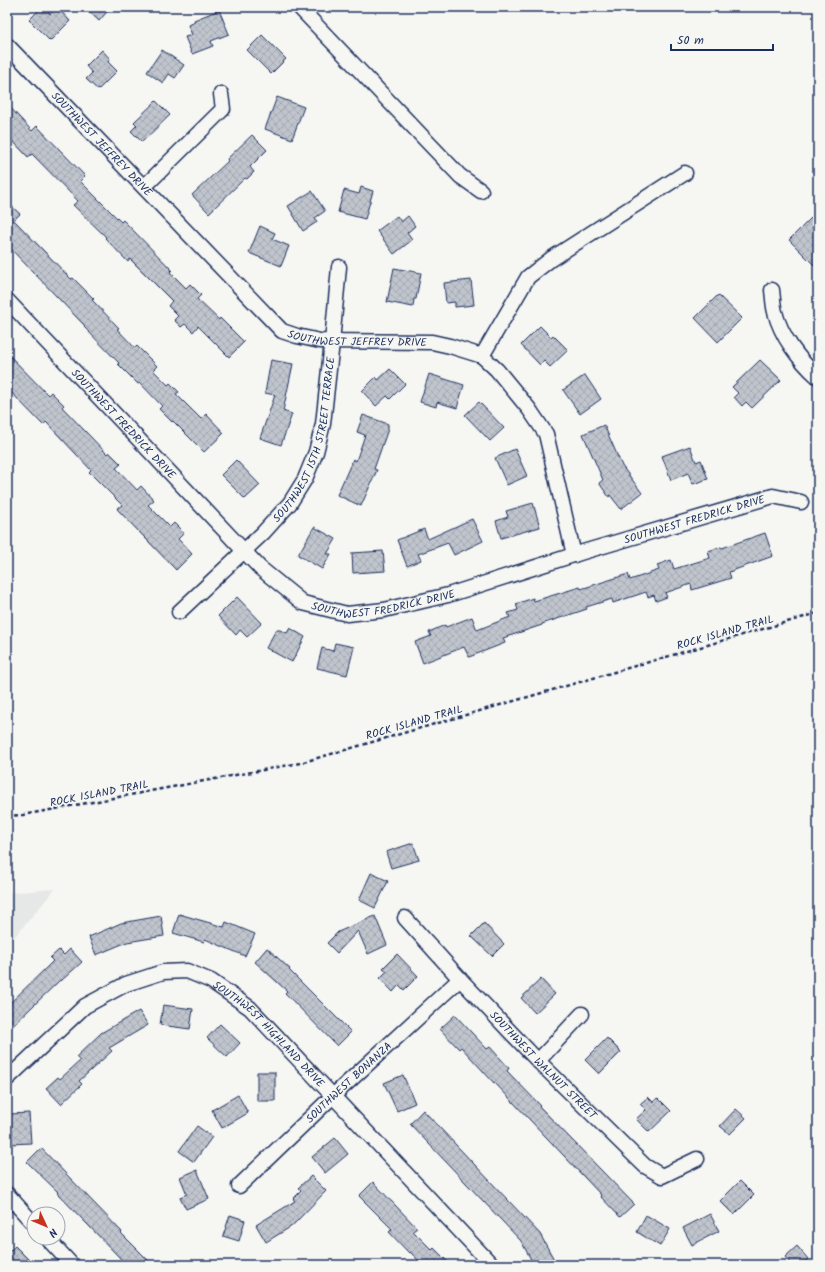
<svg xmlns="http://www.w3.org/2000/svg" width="825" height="1272" viewBox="0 0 825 1272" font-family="Kalam,sans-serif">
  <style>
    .built { fill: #e6e7e7 }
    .building { fill: url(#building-cross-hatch); stroke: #1b2f5e }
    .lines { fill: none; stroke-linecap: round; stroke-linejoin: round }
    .minor-casing { stroke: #1b2f5e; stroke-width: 17 }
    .path { stroke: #1b2f5e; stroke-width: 2.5; stroke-dasharray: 4 3; stroke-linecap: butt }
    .minor { stroke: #f6f6f2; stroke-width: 14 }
    .labels { text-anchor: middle; stroke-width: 3.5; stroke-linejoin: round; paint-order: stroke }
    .street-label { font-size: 11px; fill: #1b2f5e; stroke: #f6f6f2 }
  </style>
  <defs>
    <pattern id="building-cross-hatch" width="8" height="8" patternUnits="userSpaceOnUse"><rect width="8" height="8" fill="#c0c4cd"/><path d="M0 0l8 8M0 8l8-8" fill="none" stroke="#a4a9b2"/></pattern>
  </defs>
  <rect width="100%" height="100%" fill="#f6f6f2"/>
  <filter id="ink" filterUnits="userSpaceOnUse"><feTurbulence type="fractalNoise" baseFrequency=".025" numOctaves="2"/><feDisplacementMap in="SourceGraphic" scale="8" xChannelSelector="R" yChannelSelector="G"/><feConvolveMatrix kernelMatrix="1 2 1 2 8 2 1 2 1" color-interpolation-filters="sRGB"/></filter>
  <g filter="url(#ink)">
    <path class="built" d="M 55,889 L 7,946 L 7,893 Z"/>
    <path class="building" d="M 42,7 L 44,7 L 50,14 L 57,7 L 70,21 L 50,41 L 29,20 Z
      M 84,7 L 111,7 L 99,21 Z
      M 219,10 L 229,34 L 211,41 L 213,46 L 192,54 L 185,37 L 192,35 L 188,25 L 195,22 L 194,20 Z
      M 262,35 L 286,59 L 271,74 L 247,50 Z
      M 102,50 L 110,59 L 108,62 L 117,71 L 98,90 L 86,79 L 92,73 L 86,66 Z
      M 162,50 L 184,65 L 175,78 L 169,74 L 163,83 L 147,72 Z
      M 277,97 L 304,107 L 292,139 L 265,129 Z
      M 156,101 L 170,115 L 142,142 L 131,131 L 137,125 L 134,122 Z
      M 7,104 L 32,131 L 37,126 L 60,150 L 85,176 L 80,181 L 121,222 L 123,220 L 172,270 L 170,272 L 186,288 L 190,284 L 201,295 L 197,299 L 219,320 L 220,318 L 244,342 L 229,357 L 198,326 L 193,332 L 185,324 L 181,327 L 174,320 L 178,316 L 168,306 L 172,301 L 130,259 L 128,262 L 105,238 L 106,237 L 73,205 L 78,201 L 32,154 L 28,157 L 7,135 Z
      M 252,135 L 267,150 L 250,167 L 254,172 L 247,179 L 245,178 L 209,213 L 192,195 L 228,161 L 227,159 Z
      M 361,187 L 373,191 L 365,219 L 338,212 L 344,190 L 359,194 Z
      M 312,191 L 325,211 L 315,218 L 317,222 L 303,231 L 288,206 Z
      M 7,202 L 20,214 L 14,220 L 71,279 L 73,278 L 94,299 L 92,300 L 119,328 L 117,329 L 135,348 L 137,346 L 157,366 L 153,370 L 168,385 L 170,383 L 179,392 L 176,394 L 201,419 L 206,414 L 224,433 L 204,452 L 173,421 L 172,422 L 159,409 L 162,406 L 140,383 L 138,384 L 118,364 L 119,363 L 84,327 L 85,326 L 7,245 Z
      M 818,211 L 818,269 L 789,240 Z
      M 397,216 L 401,222 L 408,216 L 415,226 L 407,233 L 412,240 L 394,254 L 377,231 Z
      M 260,226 L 275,233 L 272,239 L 289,246 L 281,266 L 249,253 Z
      M 394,268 L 421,273 L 416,299 L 414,299 L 413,307 L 387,302 Z
      M 471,280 L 474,305 L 455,307 L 455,302 L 446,303 L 444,283 Z
      M 718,295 L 742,318 L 718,342 L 695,318 Z
      M 540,326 L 551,337 L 553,335 L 568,350 L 550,367 L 544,361 L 540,365 L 521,345 Z
      M 7,353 L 48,395 L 51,392 L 64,405 L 62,407 L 107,454 L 109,452 L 121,464 L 116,468 L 137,490 L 141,486 L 154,500 L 148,505 L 170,527 L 174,523 L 184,533 L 178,539 L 192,554 L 176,570 L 117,509 L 122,505 L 89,472 L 91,470 L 46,422 L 43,425 L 7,388 Z
      M 271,360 L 293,364 L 283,411 L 292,414 L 281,445 L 260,438 L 275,395 L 265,393 Z
      M 760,360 L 781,380 L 752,408 L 746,402 L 742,406 L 734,397 L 738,393 L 732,387 Z
      M 390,369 L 405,384 L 390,399 L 387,396 L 376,406 L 362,391 L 376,377 L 378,380 Z
      M 429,374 L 464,385 L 457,408 L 437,402 L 436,407 L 420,402 Z
      M 585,375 L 601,399 L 580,414 L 563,390 Z
      M 479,402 L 504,428 L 490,441 L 465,415 Z
      M 363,415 L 388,424 L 388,429 L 374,469 L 377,470 L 361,506 L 337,495 L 353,459 L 356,461 L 365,435 L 357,432 Z
      M 604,425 L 622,466 L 642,493 L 621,509 L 610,495 L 609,497 L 599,483 L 603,480 L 583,434 Z
      M 690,446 L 696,462 L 701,460 L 708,479 L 693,484 L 688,473 L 671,480 L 662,456 Z
      M 515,449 L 527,476 L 507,485 L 495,458 Z
      M 236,460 L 260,485 L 245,499 L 221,475 Z
      M 533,503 L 540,527 L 501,538 L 496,521 L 508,517 L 506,511 Z
      M 472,519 L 483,541 L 454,555 L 448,543 L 418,554 L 421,560 L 407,566 L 397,540 L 424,529 L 428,539 Z
      M 314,527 L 336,539 L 327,554 L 331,554 L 322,569 L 298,555 Z
      M 765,533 L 773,556 L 729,572 L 731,578 L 692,590 L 691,584 L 665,593 L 667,597 L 656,601 L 654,595 L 648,597 L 646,592 L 613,603 L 612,599 L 586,607 L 587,609 L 542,624 L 542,625 L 503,638 L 505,643 L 469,657 L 464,647 L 423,663 L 415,642 L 431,636 L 429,632 L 445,625 L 446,627 L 472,617 L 477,630 L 510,617 L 508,613 L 518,610 L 516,604 L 533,598 L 534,601 L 580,587 L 581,589 L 628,574 L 630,580 L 659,570 L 657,565 L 671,560 L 674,569 L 710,558 L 708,551 L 721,547 L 722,548 Z
      M 383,551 L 385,571 L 353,573 L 352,553 Z
      M 237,597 L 262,623 L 247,637 L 240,630 L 236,635 L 218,616 Z
      M 290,628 L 305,637 L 292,662 L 266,648 L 276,630 L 280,630 L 287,633 Z
      M 335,643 L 354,647 L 347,675 L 317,668 L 322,648 L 333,651 Z
      M 413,843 L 419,860 L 391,868 L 386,852 Z
      M 371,873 L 388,881 L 375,908 L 359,900 Z
      M 179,914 L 224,927 L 226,922 L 255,934 L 245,956 L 205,939 L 204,942 L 173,933 Z
      M 161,916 L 164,936 L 127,942 L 96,955 L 89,937 L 121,923 Z
      M 375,916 L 387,945 L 368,954 L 358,931 L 337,953 L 327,943 L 338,932 Z
      M 484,923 L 504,944 L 492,956 L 471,936 Z
      M 267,948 L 290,969 L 289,970 L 351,1032 L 337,1046 L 285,993 L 287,991 L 255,962 Z
      M 70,949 L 82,962 L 61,981 L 60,980 L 7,1031 L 7,1006 L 48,966 L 53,961 L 50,958 L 59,950 L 64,955 Z
      M 397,954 L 418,976 L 404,990 L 399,985 L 393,992 L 380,978 L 387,971 L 383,968 Z
      M 541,979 L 555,994 L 535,1013 L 521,998 Z
      M 163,1005 L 193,1009 L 190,1029 L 160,1025 Z
      M 139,1011 L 148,1025 L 109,1048 L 112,1051 L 79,1081 L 82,1084 L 61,1104 L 46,1088 L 58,1077 L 60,1079 L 80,1061 L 76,1057 L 101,1033 Z
      M 455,1015 L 487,1049 L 490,1047 L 509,1068 L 507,1071 L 540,1105 L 539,1106 L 634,1204 L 620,1217 L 600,1196 L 601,1195 L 494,1082 L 494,1083 L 461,1047 L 459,1049 L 440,1029 Z
      M 220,1024 L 240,1043 L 227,1057 L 207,1038 Z
      M 607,1038 L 621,1052 L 599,1074 L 585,1060 Z
      M 257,1072 L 275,1072 L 275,1101 L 257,1101 Z
      M 403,1075 L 415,1103 L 397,1111 L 384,1083 Z
      M 238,1095 L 248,1113 L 222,1128 L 212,1110 Z
      M 648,1097 L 653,1102 L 658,1098 L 671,1111 L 649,1132 L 636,1119 L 646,1110 L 640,1104 Z
      M 736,1109 L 746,1118 L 730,1134 L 720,1126 Z
      M 423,1110 L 540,1234 L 557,1265 L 534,1265 L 521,1241 L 410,1124 Z
      M 29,1113 L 31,1143 L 11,1144 L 10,1114 Z
      M 197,1126 L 212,1137 L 194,1162 L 179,1151 Z
      M 335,1138 L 348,1154 L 325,1173 L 312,1157 Z
      M 41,1148 L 122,1232 L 121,1233 L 153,1265 L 126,1265 L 119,1257 L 57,1193 L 58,1192 L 27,1162 Z
      M 197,1170 L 209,1199 L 186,1209 L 180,1197 L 187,1194 L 180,1177 Z
      M 311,1176 L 326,1191 L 292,1226 L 266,1242 L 256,1225 L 295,1201 L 293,1199 L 301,1191 L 298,1188 Z
      M 740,1181 L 754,1195 L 734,1215 L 720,1201 Z
      M 373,1182 L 417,1228 L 413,1231 L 432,1250 L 434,1248 L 451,1265 L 423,1265 L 410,1252 L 409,1253 L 389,1232 L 392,1229 L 359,1196 Z
      M 710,1214 L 719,1231 L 692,1245 L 683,1228 Z
      M 230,1215 L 245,1220 L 239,1241 L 223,1236 Z
      M 646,1215 L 670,1229 L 660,1246 L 637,1232 Z
      M 15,1246 L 34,1265 L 7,1265 L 7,1254 Z
      M 797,1246 L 808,1259 L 802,1265 L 792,1265 L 785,1257 Z"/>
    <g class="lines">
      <g class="minor-casing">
        <g id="minor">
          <path d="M 299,7 L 460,176 L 481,191"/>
          <path id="s1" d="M 7,45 L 282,331 L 297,336 L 320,341 L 432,342 L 450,346 L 482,356 L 497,370 L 529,409 L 546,434 L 574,555"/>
          <path d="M 144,187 L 223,109 L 221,94"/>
          <path d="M 772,290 C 773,297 773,305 775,312 C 781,336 799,360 818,377"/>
          <path id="s2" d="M 7,300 L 260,568 L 303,603 L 347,614 L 384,610 L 448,595 L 583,552 L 773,496 L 801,502"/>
          <path d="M 482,356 L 528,277 L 551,259 L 685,173"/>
          <path id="s3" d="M 179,612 L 263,533 L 290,503 L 305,479 L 316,452 L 323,424 L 332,342 L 339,267"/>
          <path id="s4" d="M 405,918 L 460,979 L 538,1061 L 645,1166 L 662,1176 L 697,1159"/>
          <path d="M 538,1061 L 582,1014"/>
          <path id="s5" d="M 7,1079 L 85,1006 L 126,984 L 163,972 L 187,971 L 211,981 L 250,1008 L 492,1265"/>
          <path id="s6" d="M 239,1186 L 333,1096 L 460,979"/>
          <path d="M 7,1194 L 34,1224"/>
          <path d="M 47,1238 L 72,1265"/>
        </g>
      </g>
      <path class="path" d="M 7,816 L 23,815 L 300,763 L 818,613"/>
      <use href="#minor" class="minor"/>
    </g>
  </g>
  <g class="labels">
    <g class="street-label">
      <text dy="4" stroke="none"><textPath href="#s1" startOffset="137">SOUTHWEST JEFFREY DRIVE</textPath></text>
      <text dy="4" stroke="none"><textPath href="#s1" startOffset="473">SOUTHWEST JEFFREY DRIVE</textPath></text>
      <text dy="4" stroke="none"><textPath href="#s2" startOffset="170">SOUTHWEST FREDRICK DRIVE</textPath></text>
      <text dy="4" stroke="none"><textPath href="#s3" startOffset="221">SOUTHWEST 15TH STREET TERRACE</textPath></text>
      <text dy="4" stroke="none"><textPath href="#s2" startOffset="830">SOUTHWEST FREDRICK DRIVE</textPath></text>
      <text dy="4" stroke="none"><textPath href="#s2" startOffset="506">SOUTHWEST FREDRICK DRIVE</textPath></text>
      <text transform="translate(725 632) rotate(-16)" y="4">ROCK ISLAND TRAIL</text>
      <text transform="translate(414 722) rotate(-16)" y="4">ROCK ISLAND TRAIL</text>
      <text transform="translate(99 793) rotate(-11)" y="4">ROCK ISLAND TRAIL</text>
      <text dy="4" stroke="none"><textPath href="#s5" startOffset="321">SOUTHWEST HIGHLAND DRIVE</textPath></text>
      <text dy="4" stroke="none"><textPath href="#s4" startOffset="202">SOUTHWEST WALNUT STREET</textPath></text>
      <text dy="4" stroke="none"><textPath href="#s6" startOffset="151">SOUTHWEST BONANZA</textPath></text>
    </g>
  </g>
  <rect width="825" height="1272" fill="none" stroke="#f6f6f2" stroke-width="24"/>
  <rect x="12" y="12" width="801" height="1248" fill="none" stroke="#1b2f5e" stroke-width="1.5" filter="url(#ink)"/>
  <g transform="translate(46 1226) rotate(134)"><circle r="19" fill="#f6f6f2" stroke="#9ea6b7"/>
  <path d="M0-3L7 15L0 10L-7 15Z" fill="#c8321e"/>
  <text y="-6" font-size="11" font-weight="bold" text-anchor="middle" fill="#1b2f5e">N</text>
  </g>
  <path d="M671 44v6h102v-6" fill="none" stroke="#1b2f5e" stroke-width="2"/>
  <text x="677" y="44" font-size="12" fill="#1b2f5e" stroke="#f6f6f2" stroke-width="3" paint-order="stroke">50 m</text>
</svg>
